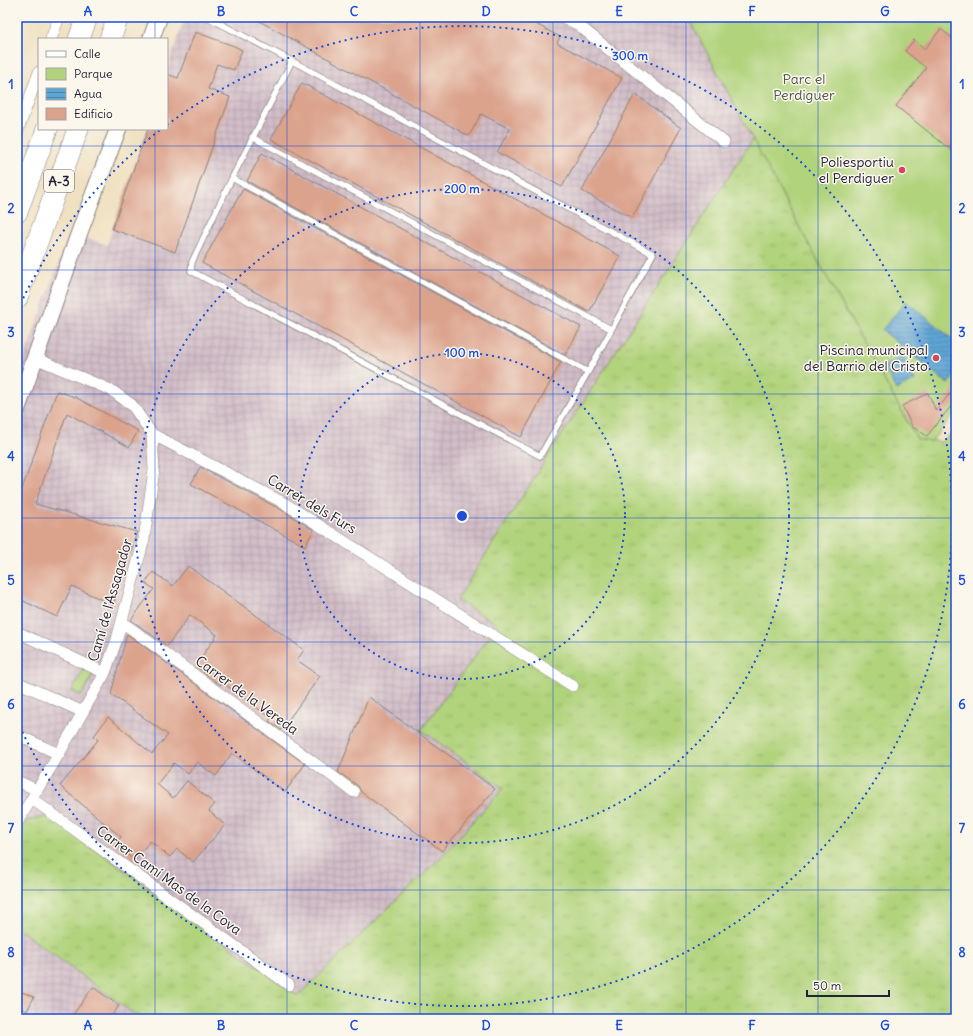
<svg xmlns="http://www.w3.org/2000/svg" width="973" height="1036" viewBox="0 0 973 1036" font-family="Delius,sans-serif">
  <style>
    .industrial { fill: url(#industrial-grid) }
    .grass { fill: url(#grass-tufts); stroke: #6a7a5b }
    .green { fill: #b1d37b; stroke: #6a7a5b }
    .water { fill: url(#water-rules); stroke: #406488 }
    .building { fill: #dba28c }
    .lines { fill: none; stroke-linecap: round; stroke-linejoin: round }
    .lane-casing { stroke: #89827e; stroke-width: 7 }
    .street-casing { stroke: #89827e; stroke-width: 12 }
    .secondary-casing { stroke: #89827e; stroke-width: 18 }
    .highway-casing { stroke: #89827e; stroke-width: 22 }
    .lane { stroke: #fff; stroke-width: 5.5 }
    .street { stroke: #fff; stroke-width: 11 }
    .secondary { stroke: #fff; stroke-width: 16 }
    .highway { stroke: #fff; stroke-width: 21 }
    .grid { fill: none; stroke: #1d4ed8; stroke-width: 1; stroke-opacity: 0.55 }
    .ring { fill: none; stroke: #1d4ed8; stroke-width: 2; stroke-dasharray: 2 4 }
    .poi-dot { fill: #d1495b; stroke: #fbf7ec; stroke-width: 1.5 }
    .labels { text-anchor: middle; stroke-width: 3; stroke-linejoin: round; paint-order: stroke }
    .shield { fill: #fbf7ec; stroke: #636270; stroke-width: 1 }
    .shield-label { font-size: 13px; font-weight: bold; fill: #22223b }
    .park-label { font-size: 14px; fill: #4d574e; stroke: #fbf7ec }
    .poi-label { font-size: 14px; fill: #22223b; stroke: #fbf7ec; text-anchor: end }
    .street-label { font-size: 14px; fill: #22223b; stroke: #fbf7ec }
    .centre { fill: #1d4ed8; stroke: #fbf7ec; stroke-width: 2 }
    .ring-label { font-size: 12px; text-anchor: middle; font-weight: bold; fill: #1d4ed8; stroke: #fbf7ec; stroke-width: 3; stroke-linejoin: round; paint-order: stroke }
    .neatline { fill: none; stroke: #1d4ed8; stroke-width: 1.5 }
    .grid-label { font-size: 13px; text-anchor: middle; font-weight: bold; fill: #1d4ed8 }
  </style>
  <defs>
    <pattern id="industrial-grid" width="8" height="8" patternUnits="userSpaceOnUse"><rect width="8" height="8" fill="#d1bdc8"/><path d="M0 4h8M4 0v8" fill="none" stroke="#b3a2ad"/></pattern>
    <pattern id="grass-tufts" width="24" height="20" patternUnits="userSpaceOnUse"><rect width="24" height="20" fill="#b1d37b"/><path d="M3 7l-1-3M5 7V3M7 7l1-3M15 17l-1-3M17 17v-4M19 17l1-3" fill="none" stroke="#98b56b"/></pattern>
    <pattern id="water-rules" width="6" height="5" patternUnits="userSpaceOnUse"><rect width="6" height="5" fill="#5ea5d4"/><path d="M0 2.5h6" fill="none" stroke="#4d86ad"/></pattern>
  </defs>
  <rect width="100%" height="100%" fill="#fbf7ec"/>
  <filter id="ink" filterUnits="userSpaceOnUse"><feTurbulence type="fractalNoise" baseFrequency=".025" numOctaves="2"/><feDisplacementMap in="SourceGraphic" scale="8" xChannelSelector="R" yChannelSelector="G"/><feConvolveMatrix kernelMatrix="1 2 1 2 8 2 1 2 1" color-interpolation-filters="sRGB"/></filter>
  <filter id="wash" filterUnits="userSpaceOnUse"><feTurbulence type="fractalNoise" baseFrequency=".012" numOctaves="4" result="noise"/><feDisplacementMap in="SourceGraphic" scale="16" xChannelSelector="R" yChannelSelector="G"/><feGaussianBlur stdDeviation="0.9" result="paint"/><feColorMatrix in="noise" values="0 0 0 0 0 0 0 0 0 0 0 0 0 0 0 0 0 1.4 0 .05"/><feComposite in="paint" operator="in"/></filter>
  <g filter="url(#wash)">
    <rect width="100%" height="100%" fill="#f0e1c2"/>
    <path class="industrial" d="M 185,17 L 688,17 L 753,139 L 536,475 L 457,599 L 498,625 L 422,730 L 503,788 L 441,857 L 298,996 L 50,817 L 26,821 L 17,843 L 17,378 L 70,232 L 107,245 L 147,129 L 167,129 L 167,70 Z
      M 17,928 L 141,1019 L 17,1019 Z"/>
    <path class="grass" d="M 753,139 L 801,230 L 917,439 L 942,442 L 956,429 L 956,1019 L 141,1019 L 17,928 L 17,843 L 26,821 L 50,816 L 298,996 L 441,857 L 503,788 L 421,730 L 498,625 L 457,600 L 536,475 Z"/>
    <path class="green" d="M 688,17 L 956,17 L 956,411 L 931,442 L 917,439 L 801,230 Z
      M 84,669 L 92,672 L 93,675 L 81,696 L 72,691 Z"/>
    <path class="water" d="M 906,301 L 956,342 L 956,374 L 948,384 L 882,330 Z
      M 903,356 L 915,380 L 896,390 L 884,366 Z"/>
    <g id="blocks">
      <path class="building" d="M 252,17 L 523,17 L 560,37 L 557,43 L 622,78 L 562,187 L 497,152 L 510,129 L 481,114 L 469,136 Z
        M 941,29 L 956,41 L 956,154 L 896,106 L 926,68 L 905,51 L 914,40 L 925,49 Z
        M 195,32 L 234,46 L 242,50 L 234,70 L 217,64 L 208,89 L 230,97 L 175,252 L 112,229 L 148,129 L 167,129 L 167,74 L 178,78 Z
        M 302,83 L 620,256 L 589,312 L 271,139 Z
        M 635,94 L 681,128 L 632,218 L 582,191 Z
        M 262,153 L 581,327 L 565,355 L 247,181 Z
        M 243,189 L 561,362 L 521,437 L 202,263 Z
        M 956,386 L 956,400 L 927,436 L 915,428 L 913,428 L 902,406 L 928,393 L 936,411 Z
        M 57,391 L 75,397 L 138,431 L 129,447 L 67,413 L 35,504 L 137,532 L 113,605 L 72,586 L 57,617 L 17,598 L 17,503 Z
        M 200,467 L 280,509 L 314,530 L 305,546 L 191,484 Z
        M 188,566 L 304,650 L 297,660 L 320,676 L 281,730 L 269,721 L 271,718 L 222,682 L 220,685 L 195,666 L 217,635 L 190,615 L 167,646 L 131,620 L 154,589 L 145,583 L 153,572 L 173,586 Z
        M 127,634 L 305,764 L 285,792 L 232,753 L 216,776 L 197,762 L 188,774 L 174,763 L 157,784 L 173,798 L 187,781 L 215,804 L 209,811 L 225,825 L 193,862 L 177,849 L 170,857 L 150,841 L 134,860 L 115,844 L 121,837 L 60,786 L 98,740 L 94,736 L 108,717 L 152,754 L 168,735 L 111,694 Z
        M 369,697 L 495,789 L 442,851 L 361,792 L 358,786 L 338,772 Z
        M 93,987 L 119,1006 L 109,1019 L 70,1019 Z
        M 17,990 L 34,997 L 27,1011 L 17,1005 Z"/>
    </g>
  </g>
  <g filter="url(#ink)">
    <use href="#blocks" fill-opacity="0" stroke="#89827e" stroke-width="1"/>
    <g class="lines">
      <g class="lane-casing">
        <path id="lane" d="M 207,17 L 292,61 L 653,254 L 588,372 L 540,456 L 191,271 L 192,262 L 232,178 L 292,61
          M 252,137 L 611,329
          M 232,178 L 588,372"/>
      </g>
      <g class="street-casing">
        <path id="street" d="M 563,17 L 577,24 L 724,142
          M 51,39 L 59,17
          M 17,133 L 39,72
          M 35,358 L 111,390 L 132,405 L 152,434 L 284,503 L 573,686
          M 122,622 L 354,792
          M 17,632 L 105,673
          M 17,682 L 83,712
          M 17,735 L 59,754
          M 17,781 L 37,790
          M 32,799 L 289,985
          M 17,823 L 59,754 L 105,673 L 117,639 L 144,539 L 154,470 L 152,434"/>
      </g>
      <g class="secondary-casing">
        <path id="secondary" d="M 151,39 L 159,17
          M 17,409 L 81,228 L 118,129"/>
      </g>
      <g class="highway-casing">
        <path id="highway" d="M 79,39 L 87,17
          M 110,39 L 118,17
          M 17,212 L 47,129
          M 17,298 L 78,129"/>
      </g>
      <use href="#lane" class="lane"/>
      <use href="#street" class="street"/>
      <use href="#secondary" class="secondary"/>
      <use href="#highway" class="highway"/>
    </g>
  </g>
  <path class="grid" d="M 155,17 L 155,39M 287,17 L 287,1019M 420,17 L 420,1019M 553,17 L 553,1019M 686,17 L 686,1019M 818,17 L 818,1019M 155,129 L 155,1019M 17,146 L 956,146M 17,270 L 956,270M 17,394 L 956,394M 17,518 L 956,518M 17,642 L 956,642M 17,766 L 956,766M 17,890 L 956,890"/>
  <g class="ring">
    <circle cx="462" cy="516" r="163"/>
    <circle cx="462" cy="516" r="327"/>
    <path d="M18 309A490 490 0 0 1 160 130M167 125A490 490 0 1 1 18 723"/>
  </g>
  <g class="poi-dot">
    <circle cx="902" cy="170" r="4"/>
    <circle cx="936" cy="358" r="4"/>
  </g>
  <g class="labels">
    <rect class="shield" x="44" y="170" width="30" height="22" rx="3"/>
    <g class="shield-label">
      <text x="59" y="186">A-3</text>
    </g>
    <g class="park-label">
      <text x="804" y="84">Parc el<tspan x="804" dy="16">Perdiguer</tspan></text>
    </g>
    <g class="poi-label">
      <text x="894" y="167">Poliesportiu<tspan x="894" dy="16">el Perdiguer</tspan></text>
      <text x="928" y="355">Piscina municipal<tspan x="928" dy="16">del Barrio del Cristo</tspan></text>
    </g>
    <g class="street-label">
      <text transform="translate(312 504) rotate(31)" y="5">Carrer dels Furs</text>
      <text transform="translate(110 600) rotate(-74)" y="5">Camí de l'Assagador</text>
      <text transform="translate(247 695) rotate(36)" y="5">Carrer de la Vereda</text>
      <text transform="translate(169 880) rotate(36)" y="5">Carrer Camí Mas de la Cova</text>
    </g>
  </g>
  <circle cx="462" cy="516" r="6" class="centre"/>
  <g class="ring-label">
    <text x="630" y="60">300 m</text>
    <text x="462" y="193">200 m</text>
    <text x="462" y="357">100 m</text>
  </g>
  <rect width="973" height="1036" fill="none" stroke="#fbf7ec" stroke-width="44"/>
  <rect x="38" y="38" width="130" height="92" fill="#fbf7ec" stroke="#a4a2a5"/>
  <rect x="46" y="51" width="20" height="6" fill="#ffffff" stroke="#a4a2a5"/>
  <text x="74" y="58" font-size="12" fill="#22223b">Calle</text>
  <rect x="46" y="68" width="20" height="12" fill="#b1d37b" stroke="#a4a2a5"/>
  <text x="74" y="78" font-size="12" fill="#22223b">Parque</text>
  <rect x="46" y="88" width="20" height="12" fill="url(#water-rules)" stroke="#a4a2a5"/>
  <text x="74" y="98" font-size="12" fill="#22223b">Agua</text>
  <rect x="46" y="108" width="20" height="12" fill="#dba28c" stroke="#a4a2a5"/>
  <text x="74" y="118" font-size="12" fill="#22223b">Edificio</text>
  <path d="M807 990v6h82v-6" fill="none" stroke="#22223b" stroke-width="2"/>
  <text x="813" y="990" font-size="12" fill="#22223b" stroke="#fbf7ec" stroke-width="3" paint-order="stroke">50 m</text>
  <rect x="22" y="22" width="929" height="992" class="neatline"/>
  <g class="grid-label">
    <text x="88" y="16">A</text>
    <text x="221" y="16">B</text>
    <text x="354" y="16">C</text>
    <text x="486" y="16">D</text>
    <text x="619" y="16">E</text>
    <text x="752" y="16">F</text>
    <text x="885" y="16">G</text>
    <text x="11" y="89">1</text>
    <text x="962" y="89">1</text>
    <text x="11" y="213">2</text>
    <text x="962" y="213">2</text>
    <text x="11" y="337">3</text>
    <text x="962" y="337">3</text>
    <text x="11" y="461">4</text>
    <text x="962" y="461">4</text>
    <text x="11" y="585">5</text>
    <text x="962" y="585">5</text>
    <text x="11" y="709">6</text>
    <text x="962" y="709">6</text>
    <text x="11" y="833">7</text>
    <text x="962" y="833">7</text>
    <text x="11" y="957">8</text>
    <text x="962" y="957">8</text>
    <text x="88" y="1030">A</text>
    <text x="221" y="1030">B</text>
    <text x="354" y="1030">C</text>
    <text x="486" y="1030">D</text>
    <text x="619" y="1030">E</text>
    <text x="752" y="1030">F</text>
    <text x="885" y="1030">G</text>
  </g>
</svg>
